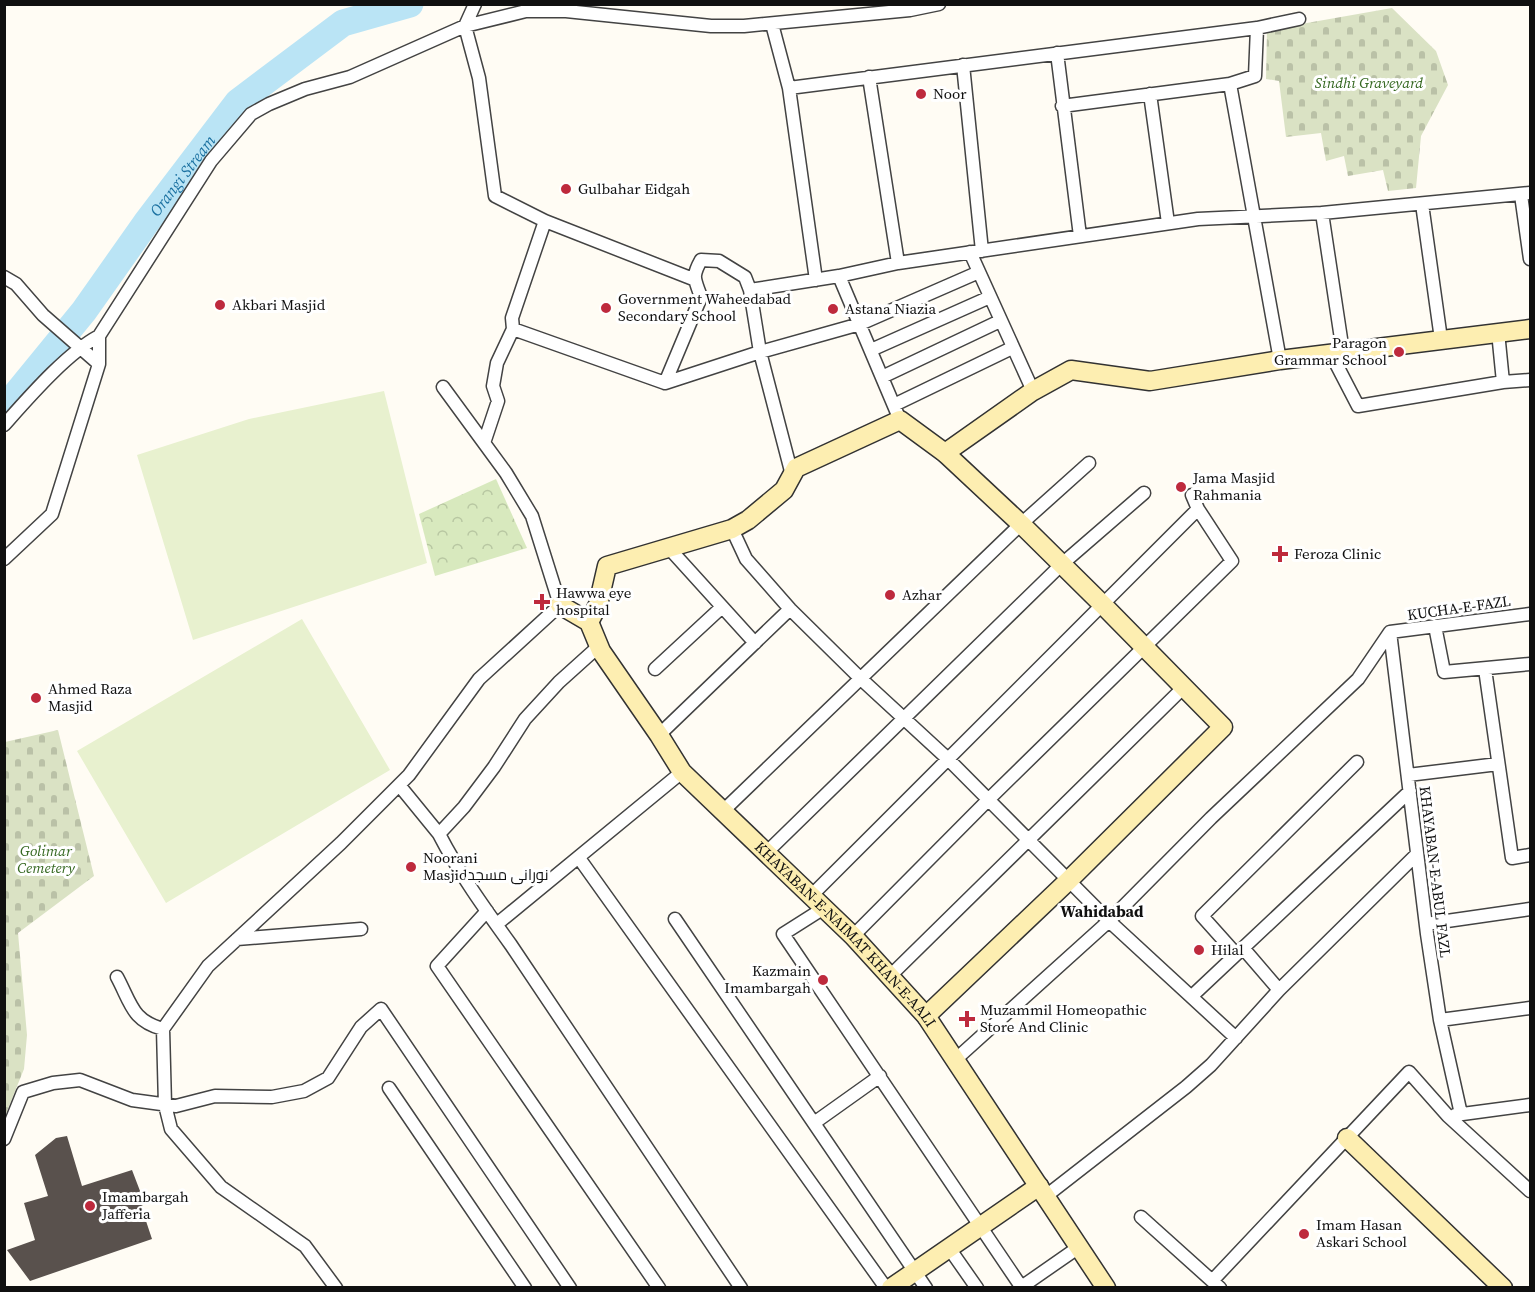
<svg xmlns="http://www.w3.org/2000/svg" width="1535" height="1292" viewBox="0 0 1535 1292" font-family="'Source Serif 4',Cairo,serif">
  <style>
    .cemetery { fill: url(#cemetery-stones) }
    .park { fill: url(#park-crowns) }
    .pitch { fill: #e8f1cf }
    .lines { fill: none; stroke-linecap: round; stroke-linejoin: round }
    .river { stroke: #bae4f5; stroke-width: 27 }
    .building { fill: #59514d }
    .street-casing { stroke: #434343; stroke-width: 15 }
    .secondary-casing { stroke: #323232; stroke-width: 21 }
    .street { stroke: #fff; stroke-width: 12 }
    .secondary { stroke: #fdeeb1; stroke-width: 18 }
    .poi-dot { fill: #be2a3d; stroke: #fff; stroke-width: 2 }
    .labels { text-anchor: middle; stroke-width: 6; stroke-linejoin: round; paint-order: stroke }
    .park-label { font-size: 15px; font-style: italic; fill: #356821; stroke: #fff }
    .poi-label { font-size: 15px; fill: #101010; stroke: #fff; text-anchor: start }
    .street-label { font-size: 15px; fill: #101010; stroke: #fff }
    .water-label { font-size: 16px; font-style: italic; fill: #1b71a1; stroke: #fff }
    .neighbourhood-label { font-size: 16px; font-weight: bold; fill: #101010; stroke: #fff }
  </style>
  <defs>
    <pattern id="cemetery-stones" width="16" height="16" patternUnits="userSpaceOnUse" patternTransform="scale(1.5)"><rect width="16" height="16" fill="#dae2c4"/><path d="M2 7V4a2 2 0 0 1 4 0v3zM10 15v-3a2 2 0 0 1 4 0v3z" fill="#bac1a7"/></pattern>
    <pattern id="park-crowns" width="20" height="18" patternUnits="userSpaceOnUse" patternTransform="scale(1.5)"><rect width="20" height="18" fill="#d8e9be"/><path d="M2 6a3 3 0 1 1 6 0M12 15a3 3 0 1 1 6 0" fill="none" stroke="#b8c7a2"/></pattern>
  </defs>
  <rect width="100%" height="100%" fill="#fffcf4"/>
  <path class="cemetery" d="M 1392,8 L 1436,51 L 1448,85 L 1421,136 L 1416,188 L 1388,191 L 1383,170 L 1348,176 L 1344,156 L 1326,161 L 1321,133 L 1286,137 L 1279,81 L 1266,79 L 1267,30 Z
    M 58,730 L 94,876 L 18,933 L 27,1035 L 24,1069 L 5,1116 L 5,742 Z"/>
  <path class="park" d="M 496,479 L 527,548 L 435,576 L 419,514 Z"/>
  <path class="pitch" d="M 384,391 L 427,563 L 193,640 L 137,455 L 249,419 Z
    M 302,619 L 390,770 L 166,903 L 77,751 Z"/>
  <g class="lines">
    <path class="river" id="s1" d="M 4,409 L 84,311 L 146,223 L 238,102 L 343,23 L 410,4"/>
  </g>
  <path class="building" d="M 67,1136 L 82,1186 L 132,1170 L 145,1204 L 141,1206 L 152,1239 L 30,1281 L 7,1250 L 35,1240 L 24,1203 L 48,1196 L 35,1155 L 56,1138 Z"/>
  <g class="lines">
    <g class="street-casing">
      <path id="street" d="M 475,4 L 465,26 L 479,78 L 495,196 L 545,221 L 693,279
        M 772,24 L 789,88 L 816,280
        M 1057,53 L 1080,236
        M 963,65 L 982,251
        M 869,77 L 898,263
        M 1230,84 L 1280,360
        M 789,88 L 1257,28 L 1299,19
        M 1150,94 L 1168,223
        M 1062,106 L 1230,84 L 1255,76 L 1257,28
        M 1521,195 L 1530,259
        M 1422,204 L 1441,339
        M 1322,213 L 1343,352
        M 970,252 L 1033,391
        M 839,276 L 900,420
        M 4,277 L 16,284 L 43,315 L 99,364
        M 750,290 L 839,276 L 898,263 L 1198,219 L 1322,213 L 1530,193
        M 513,329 L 665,383 L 701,297 C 695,279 691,278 701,260 L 719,261 L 745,277 L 750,290 L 760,352 L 792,475
        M 1498,332 L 1503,382
        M 871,350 L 990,297
        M 1331,354 L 1358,406 L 1503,382 L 1530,380
        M 882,377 L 1000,321
        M 665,383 L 760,352 L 860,324 L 979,272
        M 894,405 L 1012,348
        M 4,425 C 29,397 67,353 99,336
        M 484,443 L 498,401 L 493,386 L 497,363 L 513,329 L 512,318 L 545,221
        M 732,529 L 746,559 L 790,609 L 860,678 L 949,760 L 1109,921 L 1236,1038
        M 668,547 L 755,643
        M 4,559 L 52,514 L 99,364 L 99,336 L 211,161 L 251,114 L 269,104 L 305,89 L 350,77 L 465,26 L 526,11 L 566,11 L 711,26 L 744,26 L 910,10 L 939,4
        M 1435,626 L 1444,672 L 1530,664
        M 1390,632 L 1427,934 L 1440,1020 L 1461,1114
        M 1390,632 L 1530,614
        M 599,646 L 559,682 L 525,719 L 494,767 L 464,807 L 439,834 C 459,873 485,909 511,945 L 741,1288
        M 655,669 L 722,607
        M 1485,669 L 1512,858 L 1530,855
        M 659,735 L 790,609
        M 1408,775 L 1498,764
        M 399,785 L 439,834
        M 723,811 L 1021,524 L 1089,463
        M 766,853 L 1062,564 L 1144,493
        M 579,858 L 886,1288
        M 811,896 L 1198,509
        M 824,908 L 783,934 L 1022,1288
        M 487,911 L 437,966 L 659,1288
        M 675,919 L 926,1288
        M 497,924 L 682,772
        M 1426,924 L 1530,909
        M 853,936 L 988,800 L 1232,561 L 1198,509 L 1192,495
        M 237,939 L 361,929
        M 1243,948 L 1279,990
        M 1236,954 L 1202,916 L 1357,762
        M 890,976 L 1184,687
        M 117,977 C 131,1003 132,1021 163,1029
        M 1192,996 L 1410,791
        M 1440,1020 L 1530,1008
        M 955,1060 L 1109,921 L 1211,818 L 1358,679 L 1390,632
        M 389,1088 L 525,1288
        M 1455,1115 L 1530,1105
        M 814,1123 L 880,1076
        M 4,1139 L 23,1092 L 53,1083 L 80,1080 L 132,1100 L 176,1106 L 215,1096 L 272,1097 L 304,1091 L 328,1078 L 361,1027 L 381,1009 L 570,1288
        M 1046,1196 L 1186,1087 L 1211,1065 L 1279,990 L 1417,854
        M 1141,1217 L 1220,1288
        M 949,1248 L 977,1288
        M 1212,1281 L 1409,1072 L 1448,1116 L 1530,1191
        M 336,1288 L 305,1246 L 221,1187 L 171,1129 L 165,1105 L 163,1029 L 208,966 L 341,843 L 409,775 L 479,679 L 560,605 L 532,516 L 506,473 L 443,387
        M 1020,1288 L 1079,1247"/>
    </g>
    <g class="secondary-casing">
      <g id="secondary">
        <path d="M 945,453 L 1033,391 L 1071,370 L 1150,381 L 1280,360 L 1530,329"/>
        <path id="s2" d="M 560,605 L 589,622 L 601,651 L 659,735 L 682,772 L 853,936 L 926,1016 L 1106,1288"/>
        <path d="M 589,622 L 598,605 L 607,566 L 732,529 L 748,520 L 784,490 L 796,468 L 900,420 L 945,453 L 1021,524 L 1103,605 L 1223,727 L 1068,881 L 926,1016"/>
        <path d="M 1347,1138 L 1503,1288"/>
        <path d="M 891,1288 L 1039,1186"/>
      </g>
    </g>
    <use href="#street" class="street"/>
    <use href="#secondary" class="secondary"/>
  </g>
  <g class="poi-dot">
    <circle cx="921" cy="94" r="6"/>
    <circle cx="566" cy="189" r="6"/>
    <circle cx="220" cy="305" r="6"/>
    <circle cx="606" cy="308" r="6"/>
    <circle cx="833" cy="309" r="6"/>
    <circle cx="1399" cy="352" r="6"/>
    <circle cx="1181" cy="487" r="6"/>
    <path d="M1277 545h6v6h6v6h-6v6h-6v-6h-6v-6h6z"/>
    <circle cx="890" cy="595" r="6"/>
    <path d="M539 593h6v6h6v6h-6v6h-6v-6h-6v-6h6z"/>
    <circle cx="36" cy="698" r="6"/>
    <circle cx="411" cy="867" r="6"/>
    <circle cx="1199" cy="950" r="6"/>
    <circle cx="823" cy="980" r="6"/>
    <path d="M964 1010h6v6h6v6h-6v6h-6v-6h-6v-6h6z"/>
    <circle cx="90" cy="1206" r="6"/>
    <circle cx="1304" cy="1234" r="6"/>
  </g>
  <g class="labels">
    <g class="park-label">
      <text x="1369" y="88">Sindhi Graveyard</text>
      <text x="46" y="856">Golimar<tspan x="46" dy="17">Cemetery</tspan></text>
    </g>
    <g class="poi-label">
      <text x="933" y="99">Noor</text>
      <text x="578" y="194">Gulbahar Eidgah</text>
      <text x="618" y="304">Government Waheedabad<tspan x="618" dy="17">Secondary School</tspan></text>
      <text x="232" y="310">Akbari Masjid</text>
      <text x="845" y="314">Astana Niazia</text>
      <text x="1387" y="348" text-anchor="end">Paragon<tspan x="1387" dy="17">Grammar School</tspan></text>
      <text x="1193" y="483">Jama Masjid<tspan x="1193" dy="17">Rahmania</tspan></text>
      <text x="1294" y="559">Feroza Clinic</text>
      <text x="556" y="598">Hawwa eye<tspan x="556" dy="17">hospital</tspan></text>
      <text x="902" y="600">Azhar</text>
      <text x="48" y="694">Ahmed Raza<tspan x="48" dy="17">Masjid</tspan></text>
      <text x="423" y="863">Noorani<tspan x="423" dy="17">Masjidنورانی مسجد</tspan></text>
      <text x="1211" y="955">Hilal</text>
      <text x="811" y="976" text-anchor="end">Kazmain<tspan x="811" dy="17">Imambargah</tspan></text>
      <text x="980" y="1015">Muzammil Homeopathic<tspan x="980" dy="17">Store And Clinic</tspan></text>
      <text x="102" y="1202">Imambargah<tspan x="102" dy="17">Jafferia</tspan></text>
      <text x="1316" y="1230">Imam Hasan<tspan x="1316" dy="17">Askari School</tspan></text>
    </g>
    <g class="street-label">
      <text transform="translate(1459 608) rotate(-8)" y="5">KUCHA-E-FAZL</text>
      <text transform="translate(1435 872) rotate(83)" y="5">KHAYABAN-E-ABUL FAZL</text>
      <text dy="5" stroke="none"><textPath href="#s2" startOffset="441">KHAYABAN-E-NAIMAT KHAN-E-AALI</textPath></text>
    </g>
    <g class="water-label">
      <text dy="6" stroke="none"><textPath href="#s1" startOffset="294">Orangi Stream</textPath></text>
    </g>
    <g class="neighbourhood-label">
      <text x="1102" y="917">Wahidabad</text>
    </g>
  </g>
  <rect width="1535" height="1292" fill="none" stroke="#101010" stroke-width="12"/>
</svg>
